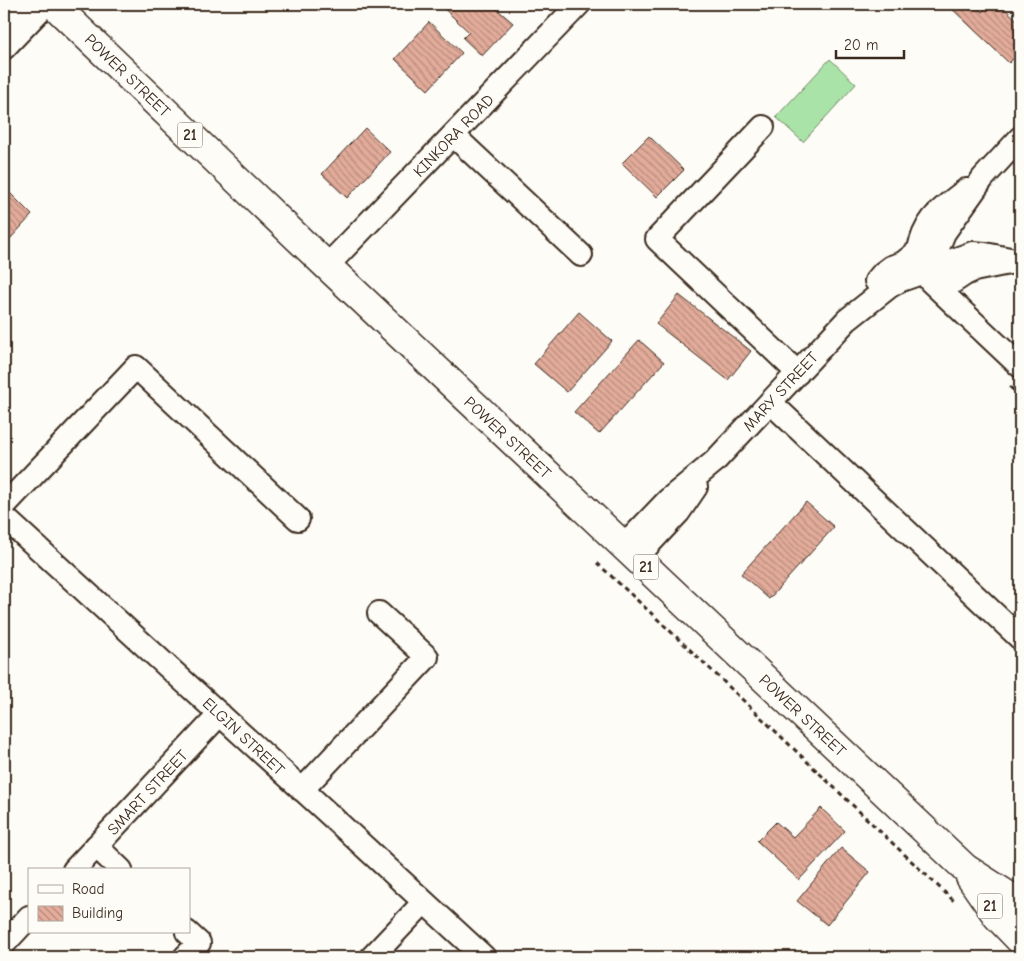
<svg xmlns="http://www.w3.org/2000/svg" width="1024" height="961" viewBox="0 0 1024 961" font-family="'Comic Neue',sans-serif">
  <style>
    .pitch { fill: #aae3a8; stroke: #728663 }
    .building { fill: url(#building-back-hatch); stroke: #3b2a1e }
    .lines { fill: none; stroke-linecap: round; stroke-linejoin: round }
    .minor-casing { stroke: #3b2a1e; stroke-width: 26 }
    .major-casing { stroke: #3b2a1e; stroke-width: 31 }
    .path { stroke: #3b2a1e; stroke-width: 3; stroke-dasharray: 5 4; stroke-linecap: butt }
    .minor { stroke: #fdfcf7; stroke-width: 22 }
    .major { stroke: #fdfcf7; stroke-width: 28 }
    .labels { text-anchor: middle; stroke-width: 4; stroke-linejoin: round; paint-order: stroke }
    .shield { fill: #fdfcf7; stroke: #75695f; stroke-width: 1 }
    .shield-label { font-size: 15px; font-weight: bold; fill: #3b2a1e }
    .street-label { font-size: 16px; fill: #3b2a1e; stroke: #fdfcf7 }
  </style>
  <defs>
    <pattern id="building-back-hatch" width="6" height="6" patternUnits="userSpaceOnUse" patternTransform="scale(1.25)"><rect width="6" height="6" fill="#e2ab9a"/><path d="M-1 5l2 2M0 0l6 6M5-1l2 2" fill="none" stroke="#b88b7d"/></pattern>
  </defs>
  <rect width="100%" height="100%" fill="#fdfcf7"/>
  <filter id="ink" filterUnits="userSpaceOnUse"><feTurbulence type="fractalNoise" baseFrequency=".02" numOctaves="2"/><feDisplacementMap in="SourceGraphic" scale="10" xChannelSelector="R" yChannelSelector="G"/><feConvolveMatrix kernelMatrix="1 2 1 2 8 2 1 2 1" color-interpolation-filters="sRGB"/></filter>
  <g filter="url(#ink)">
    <path class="pitch" d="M 830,59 L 856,84 L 803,142 L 776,117 Z"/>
    <path class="building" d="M 439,4 L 491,4 L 513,23 L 482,56 L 463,38 L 469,32 Z
      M 947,4 L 974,4 L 982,12 L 990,4 L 1000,4 L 1020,23 L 1020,52 L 1009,63 Z
      M 429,22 L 462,53 L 428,90 L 395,59 Z
      M 365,128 L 390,152 L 347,198 L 322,174 Z
      M 649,136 L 684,170 L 657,197 L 622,163 Z
      M 4,187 L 32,215 L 10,239 L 4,233 Z
      M 679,295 L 751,351 L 728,380 L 656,324 Z
      M 579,312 L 612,341 L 567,392 L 534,364 Z
      M 639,340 L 664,362 L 599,434 L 574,412 Z
      M 806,502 L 834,527 L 769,599 L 741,574 Z
      M 821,808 L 845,831 L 799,880 L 757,841 L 776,822 L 793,837 Z
      M 841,848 L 870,872 L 827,925 L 797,901 Z"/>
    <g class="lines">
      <g class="minor-casing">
        <path id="minor" d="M 4,24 L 22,4
          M 4,48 L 46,4
          M 763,127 L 657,239 L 798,373
          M 453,135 L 581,255
          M 918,254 C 924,220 940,210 966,190
          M 327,266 L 579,4
          M 876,281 L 883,273 L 891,267 L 903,263 L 929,242 L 941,240
          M 930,281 L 1020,366
          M 941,290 L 936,266 L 938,248 L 944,233 L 983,178 L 1020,138
          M 941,290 L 965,274 L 974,270 L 1009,263
          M 770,402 L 1020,638
          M 4,506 L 136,367 L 298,519
          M 4,517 L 318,804 L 484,957
          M 624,546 L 668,500 L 714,462 L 847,320 L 890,286 L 901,280 L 921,273 L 936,266 L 973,253 L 985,254 L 1020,261
          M 636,558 L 679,512 L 696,487
          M 302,790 L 427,657 L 379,613
          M 96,846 L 121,870
          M 74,870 L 220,714
          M 4,944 L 29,917
          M 185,957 L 199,943 L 187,932
          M 372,957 L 424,902"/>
      </g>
      <g class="major-casing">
        <path id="major" d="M 53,4 L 327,266 L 965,868 L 1015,900 L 1020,905
          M 970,877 L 997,916 L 1020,940"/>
      </g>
      <path class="path" d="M 1010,387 L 1020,396
        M 597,563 C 718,674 835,790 955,902"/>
      <use href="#minor" class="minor"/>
      <use href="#major" class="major"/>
    </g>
  </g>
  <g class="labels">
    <g class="shield">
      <rect x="177.5" y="122.5" width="25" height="25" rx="4"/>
      <rect x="633.5" y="554.5" width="25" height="25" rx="4"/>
      <rect x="977.5" y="893.5" width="25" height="25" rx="4"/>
    </g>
    <g class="shield-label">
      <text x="190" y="140">21</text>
      <text x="646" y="572">21</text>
      <text x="990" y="911">21</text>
    </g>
    <g class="street-label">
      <text transform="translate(128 75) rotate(44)" y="6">POWER STREET</text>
      <text transform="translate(453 135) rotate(-46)" y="6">KINKORA ROAD</text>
      <text transform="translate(780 391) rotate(-47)" y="6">MARY STREET</text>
      <text transform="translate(508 437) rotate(43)" y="6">POWER STREET</text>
      <text transform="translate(803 715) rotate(43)" y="6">POWER STREET</text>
      <text transform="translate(244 736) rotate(43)" y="6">ELGIN STREET</text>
      <text transform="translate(147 792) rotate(-47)" y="6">SMART STREET</text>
    </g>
  </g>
  <rect width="1024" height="961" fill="none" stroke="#fdfcf7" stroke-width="20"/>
  <rect x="10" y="10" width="1004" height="941" fill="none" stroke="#3b2a1e" stroke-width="2" filter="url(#ink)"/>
  <rect x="28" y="868" width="162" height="65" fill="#fdfcf7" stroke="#afa8a0"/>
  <rect x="38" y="885" width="25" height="8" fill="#fdfcf7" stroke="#afa8a0"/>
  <text x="72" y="894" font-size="15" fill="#3b2a1e">Road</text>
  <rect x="38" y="906" width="25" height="15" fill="url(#building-back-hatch)" stroke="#afa8a0"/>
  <text x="72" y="918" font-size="15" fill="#3b2a1e">Building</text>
  <path d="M836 50v8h68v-8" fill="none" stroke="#3b2a1e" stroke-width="2.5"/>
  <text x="844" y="50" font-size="15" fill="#3b2a1e" stroke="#fdfcf7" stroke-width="4" paint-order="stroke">20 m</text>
</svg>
